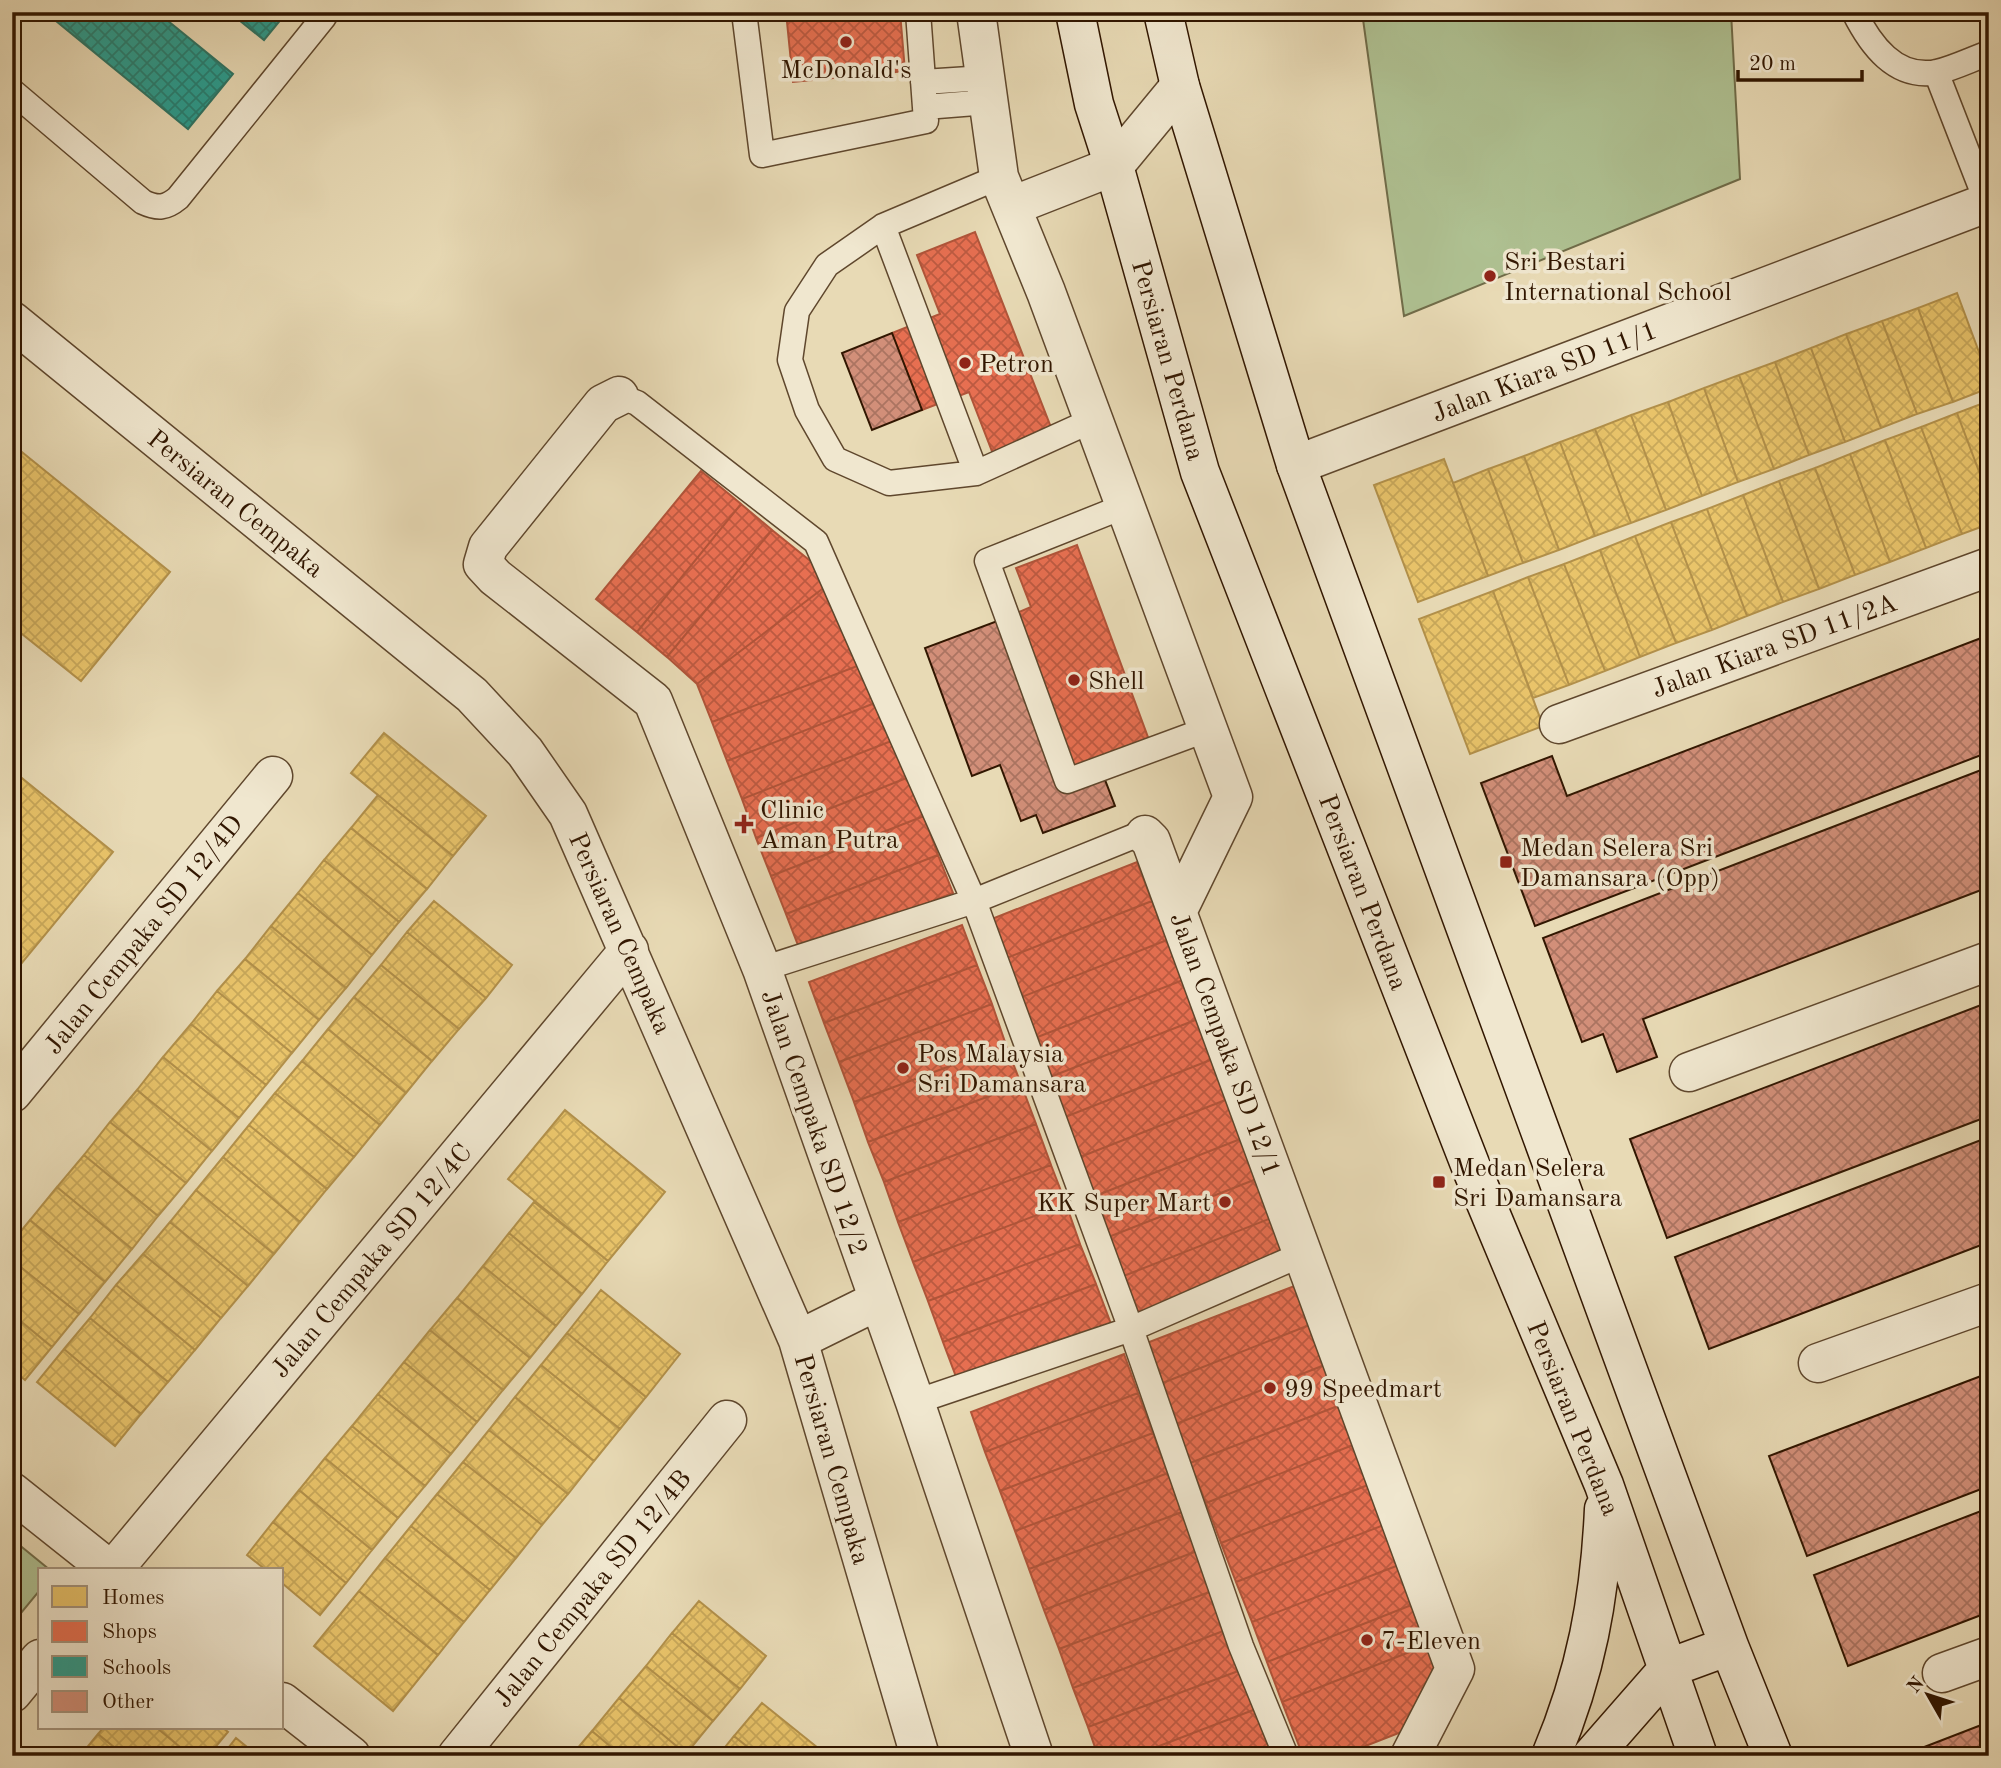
<svg xmlns="http://www.w3.org/2000/svg" width="2001" height="1768" viewBox="0 0 2001 1768" font-family="'Old Standard TT',serif">
  <style>
    .green { fill: #afc192; stroke: #706c49; stroke-width: 2 }
    .homes { fill: url(#homes-cross-hatch); stroke: #b2904a; stroke-width: 2 }
    .shops { fill: url(#shops-cross-hatch); stroke: #b05439; stroke-width: 2 }
    .schools { fill: url(#schools-cross-hatch); stroke: #2c7464; stroke-width: 2 }
    .building { fill: url(#building-cross-hatch); stroke: #311600; stroke-width: 2 }
    .lines { fill: none; stroke-linecap: round; stroke-linejoin: round }
    .lane-casing { stroke: #5f472d; stroke-width: 27 }
    .street-casing { stroke: #5f472d; stroke-width: 41 }
    .secondary-casing { stroke: #311600; stroke-width: 41 }
    .lane { stroke: #f0e7cf; stroke-width: 24 }
    .street { stroke: #f0e7cf; stroke-width: 38 }
    .secondary { stroke: #f0e7cf; stroke-width: 38 }
    .poi-dot { fill: #8f2418; stroke: #f0e7cf; stroke-width: 2.5 }
    .labels { text-anchor: middle; stroke-width: 7; stroke-linejoin: round; paint-order: stroke }
    .poi-label { font-size: 26px; fill: #311600; stroke: #f0e7cf; text-anchor: start }
    .street-label { font-size: 26px; fill: #311600; stroke: #f0e7cf }
  </style>
  <defs>
    <pattern id="homes-cross-hatch" width="8" height="8" patternUnits="userSpaceOnUse" patternTransform="scale(1.75)"><rect width="8" height="8" fill="#e9c46a"/><path d="M0 0l8 8M0 8l8-8" fill="none" stroke="#c8a85a"/></pattern>
    <pattern id="shops-cross-hatch" width="8" height="8" patternUnits="userSpaceOnUse" patternTransform="scale(1.75)"><rect width="8" height="8" fill="#e76f51"/><path d="M0 0l8 8M0 8l8-8" fill="none" stroke="#bc5a41"/></pattern>
    <pattern id="schools-cross-hatch" width="8" height="8" patternUnits="userSpaceOnUse" patternTransform="scale(1.75)"><rect width="8" height="8" fill="#2a9d8f"/><path d="M0 0l8 8M0 8l8-8" fill="none" stroke="#257f72"/></pattern>
    <pattern id="building-cross-hatch" width="8" height="8" patternUnits="userSpaceOnUse" patternTransform="scale(1.75)"><rect width="8" height="8" fill="#d28f79"/><path d="M0 0l8 8M0 8l8-8" fill="none" stroke="#ab7461"/></pattern>
  </defs>
  <rect width="100%" height="100%" fill="#e8dab5"/>
  <filter id="stains"><feTurbulence type="fractalNoise" baseFrequency=".00286" numOctaves="4"/><feColorMatrix values="0 0 0 0 .2 0 0 0 0 .09 0 0 0 0 .02 0 0 0 .5 -.17"/></filter>
  <radialGradient id="worn" r=".72"><stop offset=".6" stop-color="#630" stop-opacity="0"/><stop offset="1" stop-color="#630" stop-opacity=".3"/></radialGradient>
  <path class="green" d="M 1362,12 L 1731,12 L 1740,179 L 1404,316 Z
    M 12,1539 L 50,1570 L 40,1570 L 40,1590 L 12,1624 Z"/>
  <path class="homes" d="M 1957,293 L 1989,379 L 1989,388 L 1953,402 L 1918,308 Z
    M 1918,308 L 1953,402 L 1917,414 L 1882,321 Z
    M 1882,321 L 1917,414 L 1881,428 L 1846,334 Z
    M 1846,334 L 1881,428 L 1845,442 L 1811,348 Z
    M 1811,348 L 1845,442 L 1809,455 L 1775,362 Z
    M 1775,362 L 1809,455 L 1774,469 L 1739,375 Z
    M 1739,375 L 1774,469 L 1738,482 L 1704,388 Z
    M 1704,388 L 1738,482 L 1702,496 L 1668,402 Z
    M 1989,401 L 1989,498 L 1957,413 Z
    M 1668,402 L 1702,496 L 1666,510 L 1631,415 Z
    M 1957,413 L 1989,498 L 1989,524 L 1962,534 L 1921,427 Z
    M 1631,415 L 1666,510 L 1631,523 L 1595,429 Z
    M 1921,427 L 1962,534 L 1926,548 L 1885,440 Z
    M 1595,429 L 1631,523 L 1595,536 L 1560,442 Z
    M 1885,440 L 1926,548 L 1890,562 L 1850,454 Z
    M 1560,442 L 1595,536 L 1559,550 L 1524,456 Z
    M 12,444 L 170,572 L 81,681 L 12,626 Z
    M 1850,454 L 1890,562 L 1855,575 L 1815,468 Z
    M 1524,456 L 1559,550 L 1523,563 L 1488,469 Z
    M 1444,459 L 1488,576 L 1418,602 L 1374,485 Z
    M 1815,468 L 1855,575 L 1819,589 L 1779,481 Z
    M 1488,469 L 1523,563 L 1488,576 L 1453,483 Z
    M 1779,481 L 1819,589 L 1783,602 L 1743,495 Z
    M 1743,495 L 1783,602 L 1747,616 L 1707,509 Z
    M 1707,509 L 1747,616 L 1712,630 L 1671,522 Z
    M 1671,522 L 1712,630 L 1676,643 L 1635,536 Z
    M 1635,536 L 1676,643 L 1640,657 L 1600,550 Z
    M 1600,550 L 1640,657 L 1605,671 L 1564,564 Z
    M 1564,564 L 1605,671 L 1569,685 L 1528,577 Z
    M 1528,577 L 1569,685 L 1533,698 L 1493,591 Z
    M 1493,591 L 1543,726 L 1470,754 L 1419,619 Z
    M 384,733 L 486,816 L 453,856 L 351,773 Z
    M 12,770 L 113,852 L 12,975 Z
    M 378,795 L 453,856 L 427,889 L 351,828 Z
    M 351,828 L 427,889 L 399,922 L 324,860 Z
    M 324,860 L 399,922 L 372,955 L 298,893 Z
    M 298,893 L 372,955 L 346,988 L 271,926 Z
    M 434,901 L 512,965 L 486,998 L 407,932 Z
    M 271,926 L 346,988 L 319,1020 L 245,959 Z
    M 407,932 L 486,998 L 459,1029 L 381,965 Z
    M 245,959 L 319,1020 L 292,1053 L 217,991 Z
    M 381,965 L 459,1029 L 432,1061 L 354,997 Z
    M 217,991 L 292,1053 L 266,1085 L 191,1024 Z
    M 354,997 L 432,1061 L 406,1093 L 328,1029 Z
    M 191,1024 L 266,1085 L 239,1118 L 163,1057 Z
    M 328,1029 L 406,1093 L 380,1125 L 302,1061 Z
    M 163,1057 L 239,1118 L 212,1151 L 137,1090 Z
    M 302,1061 L 380,1125 L 354,1157 L 275,1093 Z
    M 137,1090 L 212,1151 L 186,1183 L 110,1122 Z
    M 275,1093 L 354,1157 L 327,1189 L 249,1125 Z
    M 565,1110 L 665,1192 L 608,1261 L 508,1179 Z
    M 110,1122 L 186,1183 L 158,1216 L 84,1155 Z
    M 249,1125 L 327,1189 L 300,1222 L 223,1157 Z
    M 84,1155 L 158,1216 L 132,1249 L 57,1187 Z
    M 223,1157 L 300,1222 L 274,1254 L 196,1190 Z
    M 57,1187 L 132,1249 L 105,1282 L 30,1220 Z
    M 196,1190 L 274,1254 L 248,1286 L 170,1222 Z
    M 534,1202 L 608,1261 L 582,1294 L 509,1233 Z
    M 30,1220 L 105,1282 L 79,1314 L 12,1260 L 12,1242 Z
    M 170,1222 L 248,1286 L 221,1318 L 143,1254 Z
    M 509,1233 L 582,1294 L 556,1326 L 483,1266 Z
    M 143,1254 L 221,1318 L 195,1350 L 116,1285 Z
    M 12,1260 L 79,1314 L 52,1347 L 12,1314 Z
    M 483,1266 L 556,1326 L 530,1358 L 457,1298 Z
    M 116,1285 L 195,1350 L 168,1382 L 90,1318 Z
    M 601,1290 L 680,1354 L 646,1397 L 567,1333 Z
    M 457,1298 L 530,1358 L 503,1390 L 430,1330 Z
    M 12,1314 L 52,1347 L 25,1380 L 12,1369 Z
    M 90,1318 L 168,1382 L 141,1414 L 64,1349 Z
    M 430,1330 L 503,1390 L 477,1422 L 404,1362 Z
    M 567,1333 L 646,1397 L 620,1429 L 541,1365 Z
    M 64,1349 L 141,1414 L 115,1446 L 37,1382 Z
    M 404,1362 L 477,1422 L 451,1454 L 378,1394 Z
    M 541,1365 L 620,1429 L 594,1461 L 515,1397 Z
    M 378,1394 L 451,1454 L 425,1486 L 352,1426 Z
    M 515,1397 L 594,1461 L 568,1494 L 489,1430 Z
    M 352,1426 L 425,1486 L 398,1518 L 325,1458 Z
    M 489,1430 L 568,1494 L 542,1525 L 463,1462 Z
    M 325,1458 L 398,1518 L 372,1550 L 299,1490 Z
    M 463,1462 L 542,1525 L 516,1558 L 437,1494 Z
    M 299,1490 L 372,1550 L 346,1583 L 273,1522 Z
    M 437,1494 L 516,1558 L 490,1590 L 411,1526 Z
    M 273,1522 L 346,1583 L 320,1615 L 282,1583 L 282,1570 L 266,1570 L 247,1555 Z
    M 411,1526 L 490,1590 L 464,1622 L 385,1558 Z
    M 385,1558 L 464,1622 L 438,1655 L 359,1591 Z
    M 359,1591 L 438,1655 L 393,1711 L 314,1646 Z
    M 699,1601 L 766,1656 L 740,1689 L 672,1633 Z
    M 672,1633 L 740,1689 L 713,1721 L 646,1666 Z
    M 646,1666 L 713,1721 L 686,1754 L 619,1698 Z
    M 619,1698 L 686,1754 L 684,1756 L 622,1756 L 592,1731 Z
    M 762,1703 L 828,1756 L 759,1756 L 734,1736 Z
    M 103,1728 L 157,1728 L 191,1756 L 125,1756 L 98,1734 Z
    M 157,1728 L 223,1728 L 228,1732 L 208,1756 L 191,1756 Z
    M 592,1731 L 622,1756 L 571,1756 Z
    M 98,1734 L 125,1756 L 80,1756 Z
    M 734,1736 L 759,1756 L 718,1756 Z
    M 236,1738 L 258,1756 L 222,1756 Z"/>
  <path class="shops" d="M 786,12 L 900,12 L 905,71 L 793,82 Z
    M 975,232 L 1052,430 L 993,454 L 969,392 L 922,410 L 892,333 L 940,314 L 917,255 Z
    M 701,471 L 741,504 L 637,632 L 596,599 Z
    M 741,504 L 772,530 L 667,657 L 637,632 Z
    M 772,530 L 834,580 L 697,684 L 667,657 Z
    M 1077,545 L 1149,740 L 1057,775 L 1000,620 L 1031,607 L 1016,568 Z
    M 834,580 L 865,663 L 712,722 L 697,684 Z
    M 865,663 L 880,701 L 727,761 L 712,722 Z
    M 880,701 L 894,740 L 742,799 L 727,761 Z
    M 894,740 L 909,777 L 756,838 L 742,799 Z
    M 909,777 L 924,816 L 771,876 L 756,838 Z
    M 924,816 L 938,855 L 786,914 L 771,876 Z
    M 938,855 L 953,893 L 801,953 L 786,914 Z
    M 1137,862 L 1152,901 L 999,961 L 984,922 Z
    M 1152,901 L 1167,940 L 1014,1000 L 999,961 Z
    M 962,925 L 977,965 L 824,1023 L 809,982 Z
    M 1167,940 L 1183,980 L 1030,1040 L 1014,1000 Z
    M 977,965 L 992,1004 L 839,1062 L 824,1023 Z
    M 1183,980 L 1198,1019 L 1045,1079 L 1030,1040 Z
    M 992,1004 L 1006,1045 L 854,1102 L 839,1062 Z
    M 1198,1019 L 1213,1059 L 1060,1119 L 1045,1079 Z
    M 1006,1045 L 1021,1084 L 868,1142 L 854,1102 Z
    M 1213,1059 L 1228,1099 L 1075,1159 L 1060,1119 Z
    M 1021,1084 L 1036,1124 L 884,1182 L 868,1142 Z
    M 1228,1099 L 1243,1138 L 1090,1198 L 1075,1159 Z
    M 1036,1124 L 1051,1165 L 898,1222 L 884,1182 Z
    M 1243,1138 L 1259,1178 L 1106,1238 L 1090,1198 Z
    M 1051,1165 L 1066,1204 L 913,1262 L 898,1222 Z
    M 1259,1178 L 1274,1217 L 1121,1277 L 1106,1238 Z
    M 1066,1204 L 1080,1244 L 928,1301 L 913,1262 Z
    M 1274,1217 L 1289,1257 L 1136,1317 L 1121,1277 Z
    M 1080,1244 L 1096,1284 L 943,1342 L 928,1301 Z
    M 1096,1284 L 1111,1324 L 958,1382 L 943,1342 Z
    M 1297,1285 L 1312,1324 L 1160,1384 L 1144,1344 Z
    M 1312,1324 L 1327,1364 L 1176,1424 L 1160,1384 Z
    M 1124,1354 L 1138,1393 L 985,1452 L 971,1412 Z
    M 1327,1364 L 1343,1404 L 1190,1463 L 1176,1424 Z
    M 1138,1393 L 1153,1433 L 1000,1491 L 985,1452 Z
    M 1343,1404 L 1358,1443 L 1206,1503 L 1190,1463 Z
    M 1153,1433 L 1168,1473 L 1015,1531 L 1000,1491 Z
    M 1358,1443 L 1373,1483 L 1221,1543 L 1206,1503 Z
    M 1168,1473 L 1182,1512 L 1029,1569 L 1015,1531 Z
    M 1373,1483 L 1389,1523 L 1236,1582 L 1221,1543 Z
    M 1182,1512 L 1197,1551 L 1044,1610 L 1029,1569 Z
    M 1389,1523 L 1404,1563 L 1252,1622 L 1236,1582 Z
    M 1197,1551 L 1212,1591 L 1059,1649 L 1044,1610 Z
    M 1404,1563 L 1419,1602 L 1267,1662 L 1252,1622 Z
    M 1212,1591 L 1226,1630 L 1073,1688 L 1059,1649 Z
    M 1419,1602 L 1435,1642 L 1282,1702 L 1267,1662 Z
    M 1226,1630 L 1241,1670 L 1088,1727 L 1073,1688 Z
    M 1435,1642 L 1445,1668 L 1432,1720 L 1340,1756 L 1303,1756 L 1282,1702 Z
    M 1241,1670 L 1256,1709 L 1133,1756 L 1098,1756 L 1088,1727 Z
    M 1256,1709 L 1270,1748 L 1251,1756 L 1133,1756 Z"/>
  <path class="schools" d="M 45,12 L 157,12 L 233,74 L 188,129 Z
    M 229,12 L 287,12 L 264,40 Z"/>
  <path class="building" d="M 892,333 L 922,410 L 872,430 L 842,353 Z
    M 1000,620 L 1057,775 L 1097,759 L 1115,806 L 1043,833 L 1036,815 L 1021,821 L 1000,765 L 972,776 L 925,648 Z
    M 1989,635 L 1989,752 L 1535,926 L 1481,783 L 1552,756 L 1567,796 Z
    M 1989,767 L 1989,887 L 1643,1019 L 1657,1057 L 1617,1072 L 1603,1034 L 1582,1042 L 1543,938 Z
    M 1989,1002 L 1989,1116 L 1667,1238 L 1630,1139 Z
    M 1989,1137 L 1989,1242 L 1709,1349 L 1675,1257 Z
    M 1989,1373 L 1989,1486 L 1807,1556 L 1769,1456 Z
    M 1989,1508 L 1989,1612 L 1848,1666 L 1814,1575 Z
    M 1989,1722 L 1989,1756 L 1901,1756 Z"/>
  <g class="lines">
    <g class="lane-casing">
      <path id="lane" d="M 744,12 L 762,155 L 926,121 L 918,12
        M 1854,12 C 1870,44 1895,80 1937,72 C 1954,68 1972,59 1989,53
        M 1936,72 L 1987,203
        M 923,82 L 985,78
        M 12,91 L 143,202 C 158,209 166,208 178,198 L 324,17
        M 925,107 L 988,102
        M 999,177 L 883,226 L 827,265 L 797,311 L 790,360 L 807,410 L 835,459 L 889,483 L 976,473 L 1093,420
        M 883,226 L 976,473
        M 619,396 L 637,403 L 816,542 L 974,901 L 1131,1329 L 1241,1646 L 1286,1756
        M 1125,506 L 987,561 L 1067,781 L 1208,729
        M 762,969 L 974,901 L 1137,835 L 1145,835
        M 915,1402 L 1131,1329 L 1305,1253"/>
    </g>
    <g class="street-casing">
      <path id="street" d="M 976,12 L 999,177 L 1046,292 L 1233,797 L 1177,912
        M 1012,206 L 1114,166 L 1180,86
        M 12,321 L 472,695 L 525,752 L 568,814 L 798,1340 L 920,1756
        M 619,396 L 603,404 L 488,547 L 483,564 L 495,577 L 653,701 L 762,969 L 915,1402 L 1034,1756
        M 1296,465 L 1989,202
        M 1559,724 L 1989,567
        M 1145,835 L 1151,841 L 1455,1669 L 1410,1756
        M 1689,1072 L 1989,961
        M 12,1093 L 273,776
        M 798,1340 L 877,1301
        M 1818,1363 L 1989,1302
        M 12,1492 L 110,1570
        M 113,1570 L 629,950
        M 1942,1673 L 1989,1656
        M 12,1693 L 40,1659
        M 282,1702 L 351,1756
        M 457,1756 L 727,1420"/>
    </g>
    <g class="secondary-casing">
      <path id="secondary" d="M 1075,12 L 1094,104 L 1114,166 L 1200,472 L 1473,1172 L 1604,1485 L 1698,1756
        M 1163,12 L 1180,86 L 1296,465 L 1729,1646 L 1773,1756
        M 1551,1756 C 1586,1673 1600,1598 1604,1509
        M 1592,1756 L 1669,1668 L 1729,1646"/>
    </g>
    <use href="#lane" class="lane"/>
    <use href="#street" class="street"/>
    <use href="#secondary" class="secondary"/>
  </g>
  <g class="poi-dot">
    <circle cx="846" cy="42" r="7"/>
    <circle cx="1490" cy="276" r="7"/>
    <circle cx="965" cy="363" r="7"/>
    <circle cx="1074" cy="680" r="7"/>
    <path d="M740.5 813.5h7v7h7v7h-7v7h-7v-7h-7v-7h7z"/>
    <rect x="1499" y="855" width="14" height="14" rx="3.5"/>
    <circle cx="903" cy="1068" r="7"/>
    <rect x="1432" y="1175" width="14" height="14" rx="3.5"/>
    <circle cx="1225" cy="1202" r="7"/>
    <circle cx="1270" cy="1388" r="7"/>
    <circle cx="1367" cy="1640" r="7"/>
  </g>
  <g class="labels">
    <g class="poi-label">
      <text x="846" y="78" text-anchor="middle">McDonald's</text>
      <text x="1504" y="270">Sri Bestari<tspan x="1504" dy="30">International School</tspan></text>
      <text x="979" y="372">Petron</text>
      <text x="1088" y="689">Shell</text>
      <text x="760" y="818">Clinic<tspan x="760" dy="30">Aman Putra</tspan></text>
      <text x="1520" y="856">Medan Selera Sri<tspan x="1520" dy="30">Damansara (Opp)</tspan></text>
      <text x="917" y="1062">Pos Malaysia<tspan x="917" dy="30">Sri Damansara</tspan></text>
      <text x="1453" y="1176">Medan Selera<tspan x="1453" dy="30">Sri Damansara</tspan></text>
      <text x="1211" y="1211" text-anchor="end">KK Super Mart</text>
      <text x="1284" y="1397">99 Speedmart</text>
      <text x="1381" y="1649">7-Eleven</text>
    </g>
    <g class="street-label">
      <text transform="translate(1169 360) rotate(74)" y="9">Persiaran Perdana</text>
      <text transform="translate(1544 371) rotate(-21)" y="9">Jalan Kiara SD 11/1</text>
      <text transform="translate(236 503) rotate(39)" y="9">Persiaran Cempaka</text>
      <text transform="translate(1774 645) rotate(-20)" y="9">Jalan Kiara SD 11/2A</text>
      <text transform="translate(1364 892) rotate(69)" y="9">Persiaran Perdana</text>
      <text transform="translate(621 933) rotate(66)" y="9">Persiaran Cempaka</text>
      <text transform="translate(143 934) rotate(-51)" y="9">Jalan Cempaka SD 12/4D</text>
      <text transform="translate(1226 1044) rotate(70)" y="9">Jalan Cempaka SD 12/1</text>
      <text transform="translate(815 1122) rotate(71)" y="9">Jalan Cempaka SD 12/2</text>
      <text transform="translate(371 1260) rotate(-50)" y="9">Jalan Cempaka SD 12/4C</text>
      <text transform="translate(1574 1418) rotate(68)" y="9">Persiaran Perdana</text>
      <text transform="translate(833 1459) rotate(74)" y="9">Persiaran Cempaka</text>
      <text transform="translate(592 1588) rotate(-51)" y="9">Jalan Cempaka SD 12/4B</text>
    </g>
  </g>
  <rect width="2001" height="1768" fill="none" stroke="#e8dab5" stroke-width="42"/>
  <rect x="14" y="14" width="1973" height="1740" fill="none" stroke="#311600" stroke-width="3.5"/>
  <rect x="21" y="21" width="1959" height="1726" fill="none" stroke="#311600" stroke-width="2"/>
  <rect x="38" y="1568" width="245" height="161" fill="#f0e7cf" stroke="#a4937c" stroke-width="2"/>
  <rect x="52" y="1586" width="35" height="21" fill="#e9c46a" stroke="#a4937c" stroke-width="2"/>
  <text x="102" y="1604" font-size="21" fill="#311600">Homes</text>
  <rect x="52" y="1621" width="35" height="21" fill="#e76f51" stroke="#a4937c" stroke-width="2"/>
  <text x="102" y="1638" font-size="21" fill="#311600">Shops</text>
  <rect x="52" y="1656" width="35" height="21" fill="#2a9d8f" stroke="#a4937c" stroke-width="2"/>
  <text x="102" y="1674" font-size="21" fill="#311600">Schools</text>
  <rect x="52" y="1691" width="35" height="21" fill="#d28f79" stroke="#a4937c" stroke-width="2"/>
  <text x="102" y="1708" font-size="21" fill="#311600">Other</text>
  <g transform="translate(1928 1695) rotate(309)" stroke="#f0e7cf" stroke-width="5" paint-order="stroke">
  <path d="M0-5L12 26L0 18L-12 26Z" fill="#311600"/>
  <text y="-10" font-size="19" font-weight="bold" text-anchor="middle" fill="#311600">N</text>
  </g>
  <path d="M1738 70v10h124v-10" fill="none" stroke="#311600" stroke-width="3.5"/>
  <text x="1749" y="70" font-size="21" fill="#311600" stroke="#f0e7cf" stroke-width="5" paint-order="stroke">20 m</text>
  <rect width="100%" height="100%" filter="url(#stains)"/>
  <rect width="100%" height="100%" fill="url(#worn)"/>
</svg>
